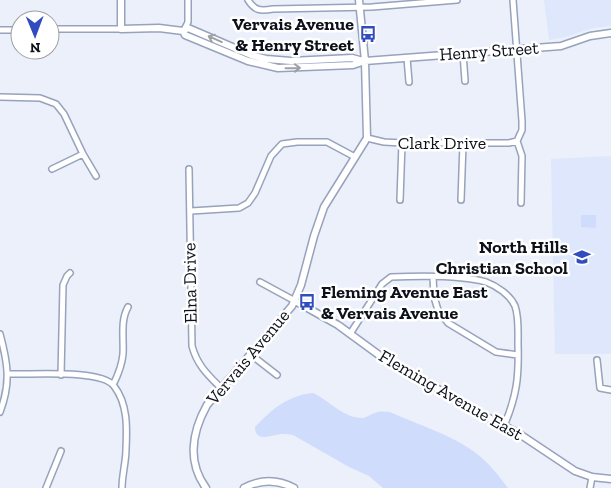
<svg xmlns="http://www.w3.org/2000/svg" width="611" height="488" viewBox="0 0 611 488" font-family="'Zilla Slab',serif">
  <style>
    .built { fill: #dee7fb }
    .green { fill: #d0dcfc }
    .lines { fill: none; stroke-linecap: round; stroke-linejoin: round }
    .minor-casing { stroke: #97a2bc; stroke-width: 8 }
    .tertiary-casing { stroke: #97a2bc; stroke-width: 9 }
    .minor { stroke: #fff; stroke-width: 5 }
    .tertiary { stroke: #fff; stroke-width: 6 }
    .oneway { stroke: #9ea0a3 }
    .labels { text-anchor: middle; stroke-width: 5; stroke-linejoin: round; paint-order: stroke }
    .poi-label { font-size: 18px; font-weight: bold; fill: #0d111a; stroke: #fff; text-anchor: end }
    .street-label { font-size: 18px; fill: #0d111a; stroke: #fff }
  </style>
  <rect width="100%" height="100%" fill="#ebf0fb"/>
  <path class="built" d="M 544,0 L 611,0 L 611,26 L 593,28 L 565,37 L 549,40 Z
    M 611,156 L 611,354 L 555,354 L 551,159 Z"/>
  <path class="green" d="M 581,215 L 596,215 L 596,228 L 581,227 Z
    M 313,393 C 330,401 343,418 363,418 C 368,417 372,413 378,412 C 382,411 386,412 390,412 C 416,424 455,436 477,454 C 489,463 499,476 508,488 L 383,488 L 369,476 L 349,467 L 293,435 C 289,434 285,434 281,434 C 271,435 255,443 255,427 C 272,409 289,395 313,393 Z"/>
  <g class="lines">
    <g class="minor-casing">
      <path id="minor" d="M 248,0 C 255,11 260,11 273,9 L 372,7 L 457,0
        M 513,0 L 522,121 L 522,130 L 517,141
        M 50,29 L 121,29
        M 0,30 L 20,30
        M 184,30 L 188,22 L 188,0
        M 463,53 L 465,81
        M 407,58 L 409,82
        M 0,97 L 40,98 L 56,104 L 64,114 L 83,154 L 96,176
        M 367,138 L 384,142 L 402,143 L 509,143 L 517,141
        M 517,141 L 522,156 L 521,203
        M 52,169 L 83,154
        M 189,169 L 192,346 C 197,365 208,375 221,388
        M 400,200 L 402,143
        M 461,200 L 463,144
        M 191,211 L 239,208 L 248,203 L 255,193 L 271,156 L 282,144 L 297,142 L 327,142 L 355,157
        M 433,277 L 434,297 L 438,310 L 448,323 L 496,352 L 518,355
        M 260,282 L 295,301
        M 0,334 C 8,364 11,383 0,412
        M 350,334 L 382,284 L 391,277 C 416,276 462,275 486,282 C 497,286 510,295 515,306 C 519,317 518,332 518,344 C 519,377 517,395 504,426
        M 250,354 L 277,375
        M 597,360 L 600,388 L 611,390
        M 8,374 C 31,375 101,369 114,386 C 128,404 127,428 126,449 C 126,462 122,475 122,488
        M 61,375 L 63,285 L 67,276 L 70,273
        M 113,385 C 118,375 122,366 123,354 C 124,339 120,321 128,307
        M 46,488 L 61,451
        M 590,488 L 592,477"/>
    </g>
    <g class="tertiary-casing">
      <path id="tertiary" d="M 121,0 L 121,29 L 159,28 L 183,31 L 188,28 L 251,55 L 266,59 L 291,61 L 352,58 L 363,61
        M 183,31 L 185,35 L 248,61 L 278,68 L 353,65 L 365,61 L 561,46 L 590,36 L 611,33
        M 295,301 L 338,325 L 379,355 L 483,415 L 518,433 L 575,471 L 592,477 L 611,479
        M 206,488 C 187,462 192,432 207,405 L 292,306 L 301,285 L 314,236 L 324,207 L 367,138 L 365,61 L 359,0
        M 244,488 C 261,479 277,479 294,488"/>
    </g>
    <use href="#minor" class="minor"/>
    <use href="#tertiary" class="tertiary"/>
  </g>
  <defs><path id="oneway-shaft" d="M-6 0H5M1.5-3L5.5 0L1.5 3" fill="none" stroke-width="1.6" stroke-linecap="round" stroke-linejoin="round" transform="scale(1.25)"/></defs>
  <g class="oneway">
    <use href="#oneway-shaft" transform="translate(215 39) rotate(-156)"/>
    <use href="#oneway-shaft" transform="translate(293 68) rotate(-1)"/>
  </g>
  <defs>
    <g id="bus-bare" transform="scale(1.35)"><path d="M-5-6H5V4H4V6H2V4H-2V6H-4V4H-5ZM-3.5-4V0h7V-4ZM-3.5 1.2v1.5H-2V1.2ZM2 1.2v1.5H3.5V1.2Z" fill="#304cbd" stroke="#fff" stroke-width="2.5" paint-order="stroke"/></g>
    <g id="school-bare" transform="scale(1.35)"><path d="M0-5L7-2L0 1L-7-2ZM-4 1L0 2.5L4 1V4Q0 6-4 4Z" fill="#304cbd" stroke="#fff" stroke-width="2.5" paint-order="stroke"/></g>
  </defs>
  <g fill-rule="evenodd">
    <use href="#bus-bare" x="368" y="34"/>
    <use href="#school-bare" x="582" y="257"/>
    <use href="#bus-bare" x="307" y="302"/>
  </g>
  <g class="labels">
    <g class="poi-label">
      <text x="354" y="30">Vervais Avenue<tspan x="354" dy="21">&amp; Henry Street</tspan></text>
      <text x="568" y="253">North Hills<tspan x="568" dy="21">Christian School</tspan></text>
      <text x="321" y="298" text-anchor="start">Fleming Avenue East<tspan x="321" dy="21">&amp; Vervais Avenue</tspan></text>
    </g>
    <g class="street-label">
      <text transform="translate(489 51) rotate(-4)" y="6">Henry Street</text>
      <text x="442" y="149">Clark Drive</text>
      <text transform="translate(190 283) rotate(-91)" y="6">Elna Drive</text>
      <text transform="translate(248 357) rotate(-50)" y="6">Vervais Avenue</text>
      <text transform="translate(451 395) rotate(30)" y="6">Fleming Avenue East</text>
    </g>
  </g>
  <g transform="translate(35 35) rotate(179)"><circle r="24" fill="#ffffff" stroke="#9ea0a3"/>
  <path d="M0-4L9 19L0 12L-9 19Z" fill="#304cbd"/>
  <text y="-8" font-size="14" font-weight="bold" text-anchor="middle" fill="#0d111a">N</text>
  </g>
</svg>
